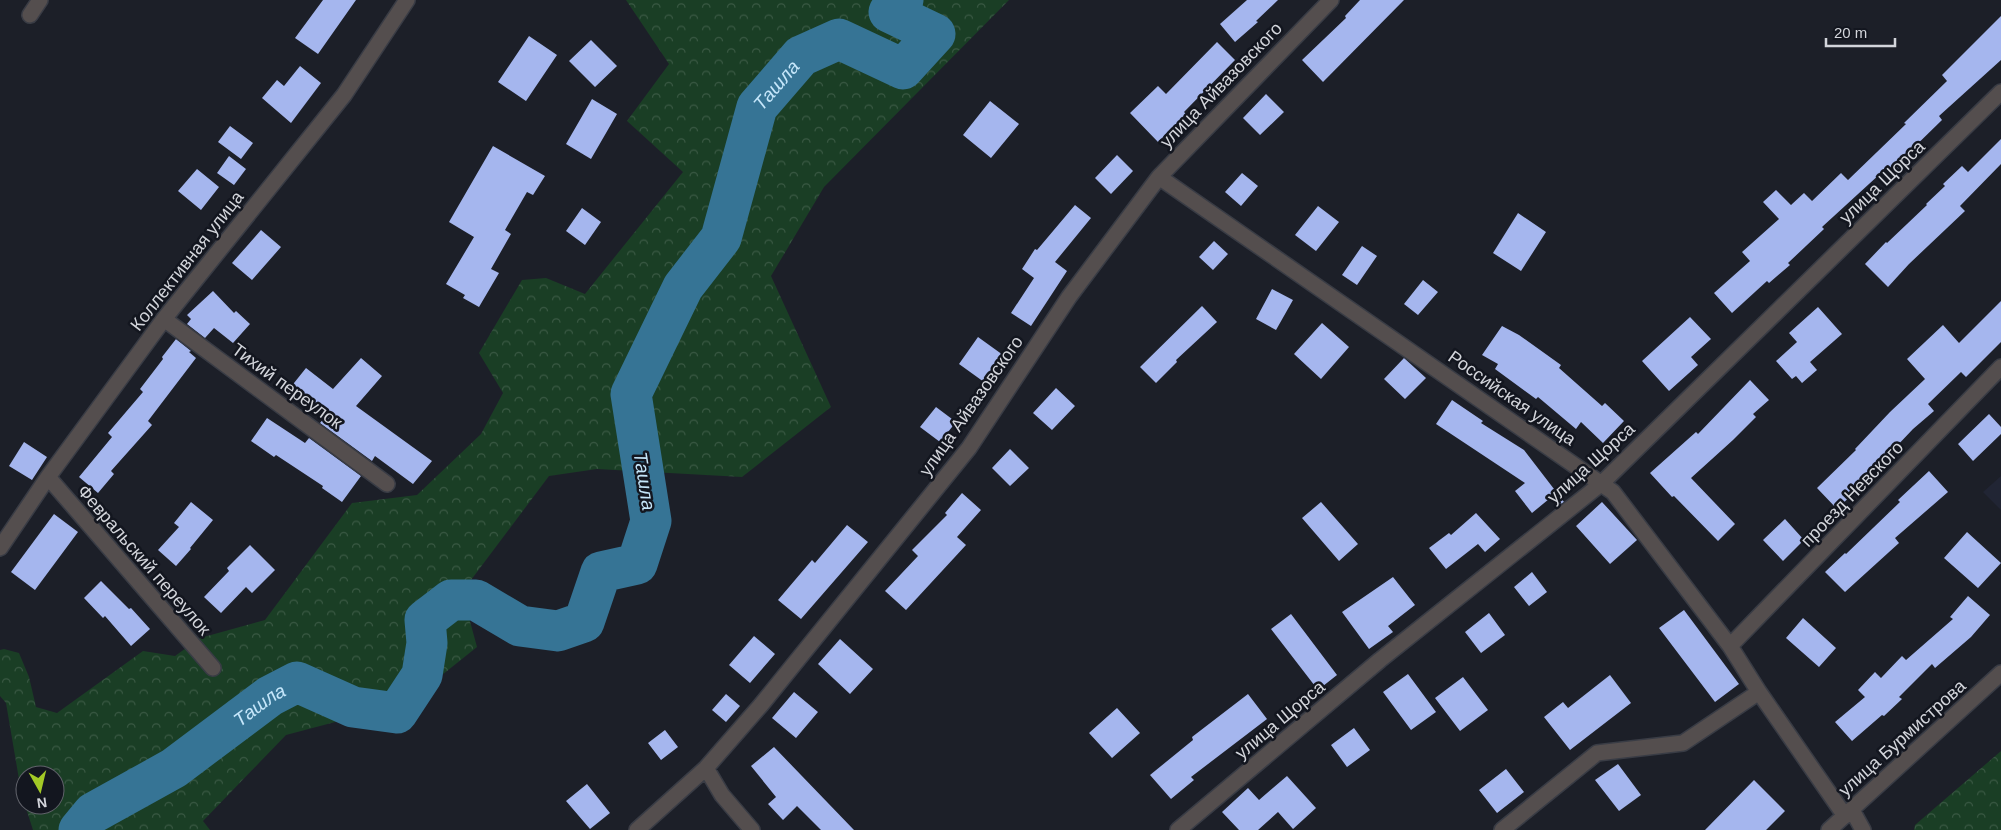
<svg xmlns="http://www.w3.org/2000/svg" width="2001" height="830" viewBox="0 0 2001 830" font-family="Arial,sans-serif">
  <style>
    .built { fill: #212534 }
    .forest { fill: url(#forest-crowns) }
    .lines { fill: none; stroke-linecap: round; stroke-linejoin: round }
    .river { stroke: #367495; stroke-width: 41 }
    .building { fill: #a5b6ee }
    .minor-casing { stroke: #393c45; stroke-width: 18 }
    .minor { stroke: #544e4e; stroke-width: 15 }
    .labels { text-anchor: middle; stroke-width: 5; stroke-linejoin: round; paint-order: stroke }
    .street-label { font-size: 18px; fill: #d3d5db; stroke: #13161f }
    .water-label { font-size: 19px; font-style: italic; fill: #c5e6fa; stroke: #13161f }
  </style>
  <defs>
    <pattern id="forest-crowns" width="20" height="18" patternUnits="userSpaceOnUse" patternTransform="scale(1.25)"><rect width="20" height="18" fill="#1a3e25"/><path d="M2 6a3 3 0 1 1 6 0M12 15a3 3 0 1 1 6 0" fill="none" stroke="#3a5944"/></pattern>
  </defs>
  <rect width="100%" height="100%" fill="#1c1f28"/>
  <path class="built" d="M 2001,476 L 2001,510 L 1983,492 Z"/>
  <path class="forest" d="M 626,0 L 1009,0 L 824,187 L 771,276 L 831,407 L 742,477 L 597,469 L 549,476 L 462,592 L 477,647 L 407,703 L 286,735 L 203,821 L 210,830 L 33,830 L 25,805 L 55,805 L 55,775 L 25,775 L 25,804 L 21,791 L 6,703 L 0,696 L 0,650 L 4,649 L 19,653 L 29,677 L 36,707 L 57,713 L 143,651 L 175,656 L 200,638 L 265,620 L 352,503 L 417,495 L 481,434 L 503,393 L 479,353 L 522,280 L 546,278 L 585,294 L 683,172 L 627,121 L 669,64 Z
    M 2001,751 L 2001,830 L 1914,830 L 1915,825 Z"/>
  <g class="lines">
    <path class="river" id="s1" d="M 79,830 L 93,813 L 174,768 L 270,696 L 297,682 L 353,707 L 397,713 L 422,675 L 427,643 L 425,620 L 451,600 L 476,600 L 520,626 L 558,631 L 584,622 L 601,572 L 637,564 L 651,521 L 631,394 L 683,287 L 721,238 L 757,107 L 801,56 L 839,39 L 903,69 L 935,34 L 889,12 L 903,0"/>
  </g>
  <path class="building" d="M 323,0 L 356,0 L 318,54 L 295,38 Z
    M 1247,0 L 1278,0 L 1256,21 L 1258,22 L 1235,42 L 1220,24 Z
    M 1360,0 L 1404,0 L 1323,82 L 1302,60 L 1346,18 L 1345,16 Z
    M 2001,16 L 2001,60 L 1939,116 L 1942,120 L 1900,161 L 1903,164 L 1887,180 L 1881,173 L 1822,227 L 1824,229 L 1788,263 L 1790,265 L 1769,283 L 1767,281 L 1732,313 L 1714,293 L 1750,261 L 1742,252 L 1779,219 L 1763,202 L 1776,190 L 1791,205 L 1804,193 L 1812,201 L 1841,173 L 1848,180 L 1906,124 L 1904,123 L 1947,81 L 1942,75 Z
    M 529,36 L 557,55 L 526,101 L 498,82 Z
    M 591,40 L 617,66 L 595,87 L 569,61 Z
    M 1217,42 L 1235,60 L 1184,112 L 1186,114 L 1158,142 L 1130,113 L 1158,86 L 1166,94 Z
    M 300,66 L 321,83 L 291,123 L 262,98 L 277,80 L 284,86 Z
    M 1266,94 L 1284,112 L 1260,135 L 1243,118 Z
    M 592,99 L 617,114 L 591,159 L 566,144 Z
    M 990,101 L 1019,124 L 991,158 L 963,135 Z
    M 230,126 L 253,143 L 241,159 L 218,142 Z
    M 2001,139 L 2001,164 L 1960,206 L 1965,211 L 1909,264 L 1888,287 L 1865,264 L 1886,242 L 1887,243 L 1927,205 L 1926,204 L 1945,186 L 1943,184 L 1962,166 L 1968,172 Z
    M 493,146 L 545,176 L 533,195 L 527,192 L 505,230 L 511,234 L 491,269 L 499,273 L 479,307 L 463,298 L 465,295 L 446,284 L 474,237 L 449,222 Z
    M 1117,155 L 1133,171 L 1111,194 L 1095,178 Z
    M 229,156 L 246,169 L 234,185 L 217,173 Z
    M 197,169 L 219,187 L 201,210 L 178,191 Z
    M 1242,173 L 1258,186 L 1241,206 L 1225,192 Z
    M 1075,205 L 1091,218 L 1055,262 L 1067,271 L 1031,326 L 1011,313 L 1034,278 L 1022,269 L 1035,249 L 1037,250 Z
    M 1318,206 L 1339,222 L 1316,251 L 1295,235 Z
    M 582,208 L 601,222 L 585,245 L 566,231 Z
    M 1518,213 L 1546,232 L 1521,271 L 1493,253 Z
    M 261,230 L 281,247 L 252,280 L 232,263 Z
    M 1214,241 L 1228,254 L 1213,270 L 1199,257 Z
    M 1362,246 L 1377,256 L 1357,285 L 1342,275 Z
    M 1423,280 L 1438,292 L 1418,315 L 1404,304 Z
    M 1272,289 L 1293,300 L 1276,330 L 1256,319 Z
    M 213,291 L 234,313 L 236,311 L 250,324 L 233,343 L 214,328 L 205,338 L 187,324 L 191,319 L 187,315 Z
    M 2001,301 L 2001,342 L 1966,377 L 1961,372 L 1928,404 L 1934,411 L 1913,429 L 1858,487 L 1859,488 L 1837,509 L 1817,488 L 1856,450 L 1855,449 L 1890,412 L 1925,379 L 1907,359 L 1943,325 L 1959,343 Z
    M 1202,306 L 1217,322 L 1176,360 L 1177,362 L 1156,383 L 1140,367 Z
    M 1818,307 L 1842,334 L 1810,362 L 1817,370 L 1802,383 L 1796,376 L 1792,379 L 1776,361 L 1797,342 L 1789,333 Z
    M 1690,317 L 1711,339 L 1691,357 L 1698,365 L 1669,391 L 1642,361 Z
    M 1322,323 L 1349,347 L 1321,379 L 1294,354 Z
    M 1502,326 L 1519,335 L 1561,365 L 1559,368 L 1602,406 L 1605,403 L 1624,421 L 1603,443 L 1581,422 L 1576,429 L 1538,397 L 1536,399 L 1495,369 L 1498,364 L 1482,355 Z
    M 978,337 L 1003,355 L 984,382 L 959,364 Z
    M 176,339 L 191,351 L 189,352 L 196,358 L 148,421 L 152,425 L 111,471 L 114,474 L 98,493 L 79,477 L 112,437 L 108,433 L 143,392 L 140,389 L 163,359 L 162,357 Z
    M 361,358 L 382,376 L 356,406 L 432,461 L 413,484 L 375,456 L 372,461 L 320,423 L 325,417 L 290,388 L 306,368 L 333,389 Z
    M 1404,358 L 1426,378 L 1405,399 L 1384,379 Z
    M 1750,380 L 1769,400 L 1753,414 L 1756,417 L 1733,440 L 1691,478 L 1735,524 L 1718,541 L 1674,496 L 1672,497 L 1650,473 L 1696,432 L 1698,434 Z
    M 1056,388 L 1075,406 L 1052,430 L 1033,413 Z
    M 1452,400 L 1483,421 L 1481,423 L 1524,450 L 1564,502 L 1559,505 L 1549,499 L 1532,513 L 1515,491 L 1525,483 L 1436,424 Z
    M 936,407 L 956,422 L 940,442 L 920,427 Z
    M 1989,414 L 2001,427 L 2001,434 L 1973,461 L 1958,444 Z
    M 267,418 L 305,443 L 309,438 L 361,476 L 342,502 L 322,488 L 323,486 L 276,455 L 274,457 L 251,441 Z
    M 24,442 L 47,457 L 32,480 L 9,466 Z
    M 1010,449 L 1029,468 L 1010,486 L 992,468 Z
    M 1929,471 L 1948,492 L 1895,538 L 1899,543 L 1845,592 L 1825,572 L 1845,553 L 1846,554 L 1900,502 L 1898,500 Z
    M 962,493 L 981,510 L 957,537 L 966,545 L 906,610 L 885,591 L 918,556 L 912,550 L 947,515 L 945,513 Z
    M 191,502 L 213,520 L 190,548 L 191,549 L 176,566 L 158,550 L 179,527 L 174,523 Z
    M 1321,502 L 1358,544 L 1339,561 L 1302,518 Z
    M 1602,502 L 1637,540 L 1610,564 L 1576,526 Z
    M 1476,513 L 1500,539 L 1485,552 L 1478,544 L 1446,569 L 1429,548 L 1449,533 L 1451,535 Z
    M 54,514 L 78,532 L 35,590 L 11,572 Z
    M 1785,519 L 1804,540 L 1783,561 L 1763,540 Z
    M 847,525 L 868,542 L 801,619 L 778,600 L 812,560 L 815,563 Z
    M 1967,532 L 2001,563 L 1978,588 L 1944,558 Z
    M 250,545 L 275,570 L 252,593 L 246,587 L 221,613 L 204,597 L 229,571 L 227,568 Z
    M 1532,572 L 1547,592 L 1529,606 L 1514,587 Z
    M 1393,577 L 1415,605 L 1388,626 L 1393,632 L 1369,649 L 1342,612 Z
    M 101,581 L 129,609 L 131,608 L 150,629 L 131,646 L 105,616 L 103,618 L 84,598 Z
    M 1968,596 L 1990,615 L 1971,637 L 1935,668 L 1932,664 L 1899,697 L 1902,699 L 1884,716 L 1882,715 L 1852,741 L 1835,722 L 1865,697 L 1858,690 L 1875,672 L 1881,678 L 1902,656 L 1906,660 L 1953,619 L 1950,617 Z
    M 1684,610 L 1739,684 L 1715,702 L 1659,628 Z
    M 1489,613 L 1505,635 L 1481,653 L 1465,632 Z
    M 1291,614 L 1337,675 L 1318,690 L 1271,629 Z
    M 1803,618 L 1836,648 L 1819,667 L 1786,638 Z
    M 754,636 L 775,654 L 750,683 L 729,665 Z
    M 840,639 L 873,669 L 850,694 L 818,664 Z
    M 1408,674 L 1436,712 L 1411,730 L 1383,692 Z
    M 1610,675 L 1631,703 L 1570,750 L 1544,717 L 1563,702 L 1568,708 Z
    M 1463,677 L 1488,710 L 1460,731 L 1435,698 Z
    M 794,692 L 818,712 L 796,738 L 772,718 Z
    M 726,694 L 740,706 L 726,722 L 712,710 Z
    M 1248,694 L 1267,719 L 1191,777 L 1194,780 L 1171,799 L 1150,775 L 1193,740 L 1192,737 Z
    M 1117,708 L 1140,733 L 1112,758 L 1089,733 Z
    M 1354,728 L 1370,750 L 1347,767 L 1331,745 Z
    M 665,730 L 678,747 L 661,760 L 648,743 Z
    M 774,747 L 854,830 L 821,830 L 797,806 L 783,820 L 768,804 L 776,797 L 751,766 Z
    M 1618,764 L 1641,795 L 1619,811 L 1595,780 Z
    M 1506,769 L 1524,792 L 1497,813 L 1479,790 Z
    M 1287,776 L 1316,808 L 1293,829 L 1278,812 L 1258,830 L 1239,830 L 1222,812 L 1248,788 L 1259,800 Z
    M 1754,780 L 1785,811 L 1766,830 L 1705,830 Z
    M 587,784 L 610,813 L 590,829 L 566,801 Z"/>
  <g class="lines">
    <g class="minor-casing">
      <path id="minor" d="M 30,15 L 40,0
        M 1159,177 L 1613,492 L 1730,646 L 1759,692 L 1845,816
        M 164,319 L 387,484
        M 48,477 L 213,668
        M 0,548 L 48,477 L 164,319 L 344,95 L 407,0
        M 1730,646 L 2001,367
        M 706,768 L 722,795 L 752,830
        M 1852,810 L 1863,830
        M 637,830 L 706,768 L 761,705 L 969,448 L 1069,297 L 1159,177 L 1331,0
        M 1178,830 L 1380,660 L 1602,483 L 2001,92
        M 1502,830 L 1597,753 L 1683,743 L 1759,692
        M 1829,830 L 2001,673"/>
    </g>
    <use href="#minor" class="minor"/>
  </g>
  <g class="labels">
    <g class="street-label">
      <text transform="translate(1221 85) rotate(-46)" y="6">улица Айвазовского</text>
      <text transform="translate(1882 182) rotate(-44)" y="6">улица Щорса</text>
      <text transform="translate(187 261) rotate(-52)" y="6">Коллективная улица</text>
      <text transform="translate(287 386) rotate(36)" y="6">Тихий переулок</text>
      <text transform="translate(1512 398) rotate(35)" y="6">Российская улица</text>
      <text transform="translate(971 406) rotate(-55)" y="6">улица Айвазовского</text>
      <text transform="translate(1591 463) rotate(-42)" y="6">улица Щорса</text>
      <text transform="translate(1852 494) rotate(-46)" y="6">проезд Невского</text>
      <text transform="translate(144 560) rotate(49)" y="6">Февральский переулок</text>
      <text transform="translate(1280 720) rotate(-40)" y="6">улица Щорса</text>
      <text transform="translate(1902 738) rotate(-42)" y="6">улица Бурмистрова</text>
    </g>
    <g class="water-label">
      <text dy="7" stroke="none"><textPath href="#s1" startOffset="1256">Ташла</textPath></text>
      <text transform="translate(645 481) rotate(81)" y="7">Ташла</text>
      <text dy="7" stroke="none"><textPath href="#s1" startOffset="221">Ташла</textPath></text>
    </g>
  </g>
  <g transform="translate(40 790) rotate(172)"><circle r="24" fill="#13161f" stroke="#60626a"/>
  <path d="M0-4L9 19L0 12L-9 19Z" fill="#a3c926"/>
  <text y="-8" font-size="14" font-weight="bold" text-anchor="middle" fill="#d3d5db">N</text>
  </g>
  <path d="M1826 38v8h69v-8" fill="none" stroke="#d3d5db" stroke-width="2.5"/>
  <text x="1834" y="38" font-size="15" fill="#d3d5db" stroke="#13161f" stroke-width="4" paint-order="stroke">20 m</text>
</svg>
